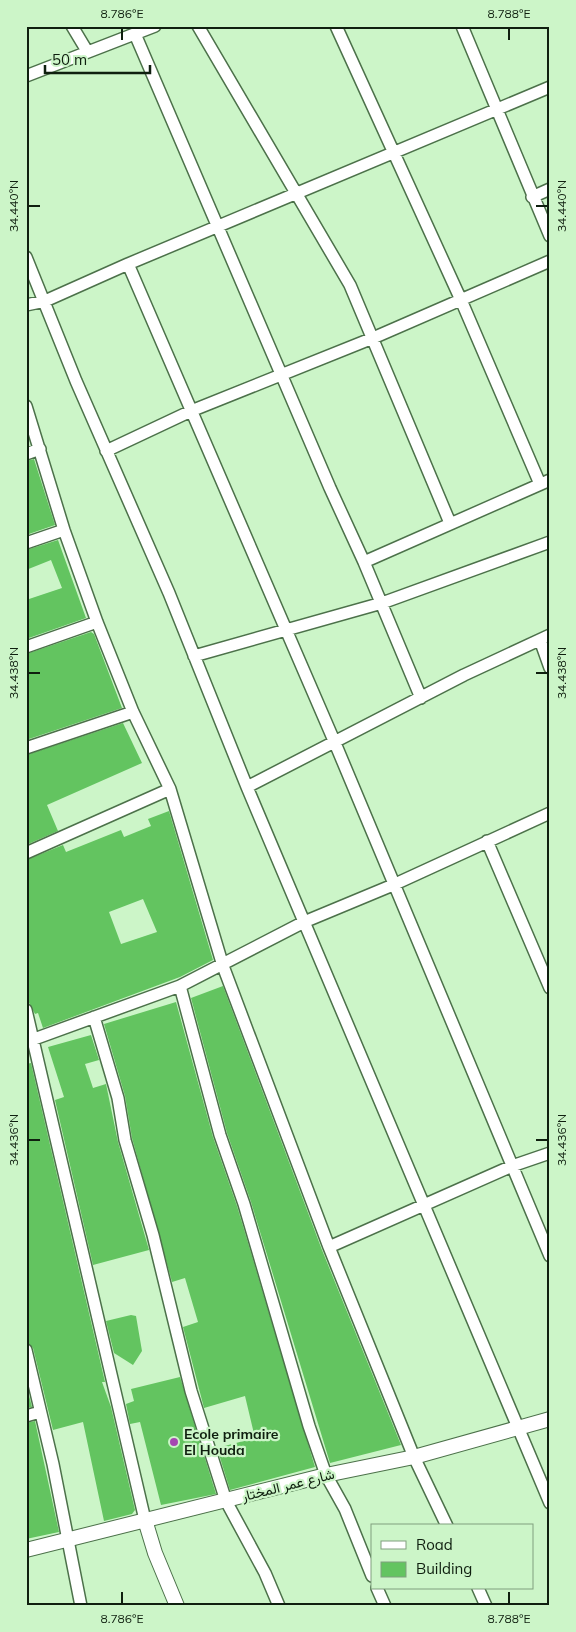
<svg xmlns="http://www.w3.org/2000/svg" width="576" height="1632" viewBox="0 0 576 1632" font-family="Mulish,Vazirmatn,sans-serif">
  <style>
    .building { fill: #63c460; fill-rule: evenodd }
    .lines { fill: none; stroke-linecap: round; stroke-linejoin: round }
    .minor-casing { stroke: #4c714a; stroke-width: 14 }
    .tertiary-casing { stroke: #4c714a; stroke-width: 16 }
    .minor { stroke: #fff; stroke-width: 11 }
    .tertiary { stroke: #fff; stroke-width: 14 }
    .ticks { fill: none; stroke: #0f1f0f; stroke-width: 2 }
    .poi-dot { fill: #a547b1; stroke: #ccf5c8; stroke-width: 2 }
    .labels { text-anchor: middle; stroke-width: 4.5; stroke-linejoin: round; paint-order: stroke }
    .poi-label { font-size: 14px; font-weight: bold; fill: #0f1f0f; stroke: #ccf5c8; text-anchor: start }
    .street-label { font-size: 14px; fill: #0f1f0f; stroke: #ccf5c8 }
    .neatline { fill: none; stroke: #0f1f0f; stroke-width: 2 }
    .ticks-label { font-size: 12px; text-anchor: middle; fill: #0f1f0f }
  </style>
  <rect width="100%" height="100%" fill="#ccf5c8"/>
  <path class="building" d="M 34,459 L 55,525 L 26,535 L 26,461 Z
    M 58,540 L 86,618 L 26,639 L 26,600 L 62,588 L 51,560 L 26,570 L 26,550 Z
    M 91,632 L 94,634 L 122,708 L 26,740 L 26,654 Z
    M 123,723 L 142,763 L 47,805 L 58,831 L 26,845 L 26,755 Z
    M 169,811 L 213,960 L 180,977 L 43,1028 L 38,1013 L 35,1014 L 27,999 L 29,999 L 26,989 L 26,860 L 63,845 L 66,852 L 121,830 L 124,837 L 151,826 L 148,819 ZM 143,899 L 157,932 L 121,944 L 109,912 Z
    M 223,986 L 322,1250 L 401,1445 L 330,1463 L 251,1202 L 227,1133 L 191,998 Z
    M 176,1002 L 213,1137 L 237,1206 L 315,1467 L 230,1490 L 217,1448 L 255,1438 L 245,1396 L 204,1408 L 183,1327 L 198,1322 L 185,1278 L 172,1282 L 132,1138 L 125,1096 L 104,1024 Z
    M 91,1035 L 99,1060 L 85,1064 L 93,1088 L 106,1084 L 118,1142 L 149,1250 L 93,1265 L 55,1100 L 64,1097 L 48,1047 Z
    M 31,1063 L 105,1382 L 102,1382 L 111,1407 L 135,1510 L 132,1514 L 104,1521 L 83,1422 L 53,1430 L 33,1348 L 26,1343 L 26,1064 Z
    M 131,1315 L 136,1316 L 142,1351 L 133,1365 L 114,1353 L 106,1321 Z
    M 180,1377 L 216,1494 L 161,1505 L 140,1422 L 130,1424 L 126,1404 L 134,1401 L 131,1389 Z
    M 26,1384 L 32,1407 L 26,1408 Z
    M 35,1421 L 59,1532 L 26,1539 L 26,1423 Z"/>
  <g class="lines">
    <g class="minor-casing">
      <path id="minor" d="M 72,26 L 87,51
        M 198,26 L 350,285 L 450,523
        M 336,26 L 461,300 L 540,484
        M 462,26 L 550,236
        M 135,34 L 330,488 L 364,562 L 421,698
        M 26,76 L 155,26
        M 532,197 L 550,189
        M 26,257 L 76,381 L 169,593 L 247,787 L 550,1503
        M 128,264 L 335,743 L 550,1256
        M 26,305 L 45,301 L 128,264 L 550,87
        M 26,406 L 64,530 L 97,622 L 133,712 L 170,789 L 223,966 L 329,1247 L 414,1457 L 447,1526
        M 106,451 L 191,411 L 373,338 L 550,261
        M 26,454 L 40,449
        M 26,543 L 64,530
        M 364,562 L 550,480
        M 540,640 L 550,668
        M 26,647 L 97,622
        M 194,656 L 382,603 L 550,542
        M 26,748 L 133,712
        M 247,787 L 464,675 L 550,635
        M 487,841 L 550,988
        M 26,853 L 170,789
        M 26,1010 L 145,1520
        M 94,1017 L 118,1098 L 125,1140 L 153,1235 L 191,1391 L 226,1501 L 265,1573 L 279,1606
        M 26,1042 L 180,986
        M 329,1247 L 512,1166 L 550,1153
        M 26,1350 L 53,1464 L 81,1606
        M 26,1416 L 40,1412
        M 372,1576 L 345,1509 L 326,1475 L 309,1426 L 244,1204 L 220,1135 L 180,986 L 304,922 L 393,885 L 550,813
        M 377,1588 L 385,1606
        M 478,1588 L 486,1606"/>
    </g>
    <g class="tertiary-casing">
      <path id="tertiary" d="M 145,1520 L 155,1553 L 177,1606
        M 26,1550 L 326,1475 L 414,1457 L 550,1419"/>
    </g>
    <use href="#minor" class="minor"/>
    <use href="#tertiary" class="tertiary"/>
  </g>
  <path class="ticks" d="M 122,28 L 122,40M 509,28 L 509,40M 28,206 L 40,206M 536,206 L 548,206M 28,673 L 40,673M 536,673 L 548,673M 28,1140 L 40,1140M 536,1140 L 548,1140M 122,1592 L 122,1604M 509,1592 L 509,1604"/>
  <circle class="poi-dot" cx="174" cy="1442" r="5"/>
  <g class="labels">
    <g class="poi-label">
      <text x="184" y="1439">Ecole primaire<tspan x="184" dy="16">El Houda</tspan></text>
    </g>
    <g class="street-label">
      <text transform="translate(288 1485) rotate(-14)" y="5">شارع عمر المختار</text>
    </g>
  </g>
  <rect width="576" height="1632" fill="none" stroke="#ccf5c8" stroke-width="55"/>
  <rect x="371" y="1524" width="162" height="65" fill="#ccf5c8" stroke="#809f7e"/>
  <rect x="381" y="1541" width="25" height="8" fill="#ffffff" stroke="#809f7e"/>
  <text x="416" y="1550" font-size="15" fill="#0f1f0f">Road</text>
  <rect x="381" y="1562" width="25" height="15" fill="#63c460" stroke="#809f7e"/>
  <text x="416" y="1574" font-size="15" fill="#0f1f0f">Building</text>
  <path d="M45 65v8h105v-8" fill="none" stroke="#0f1f0f" stroke-width="2.5"/>
  <text x="52" y="65" font-size="15" fill="#0f1f0f" stroke="#ccf5c8" stroke-width="4" paint-order="stroke">50 m</text>
  <rect x="28" y="28" width="520" height="1576" class="neatline"/>
  <g class="ticks-label">
    <text x="122" y="18">8.786°E</text>
    <text x="509" y="18">8.788°E</text>
    <text transform="translate(14 206) rotate(-90)" y="4">34.440°N</text>
    <text transform="translate(562 206) rotate(-90)" y="4">34.440°N</text>
    <text transform="translate(14 673) rotate(-90)" y="4">34.438°N</text>
    <text transform="translate(562 673) rotate(-90)" y="4">34.438°N</text>
    <text transform="translate(14 1140) rotate(-90)" y="4">34.436°N</text>
    <text transform="translate(562 1140) rotate(-90)" y="4">34.436°N</text>
    <text x="122" y="1623">8.786°E</text>
    <text x="509" y="1623">8.788°E</text>
  </g>
</svg>
